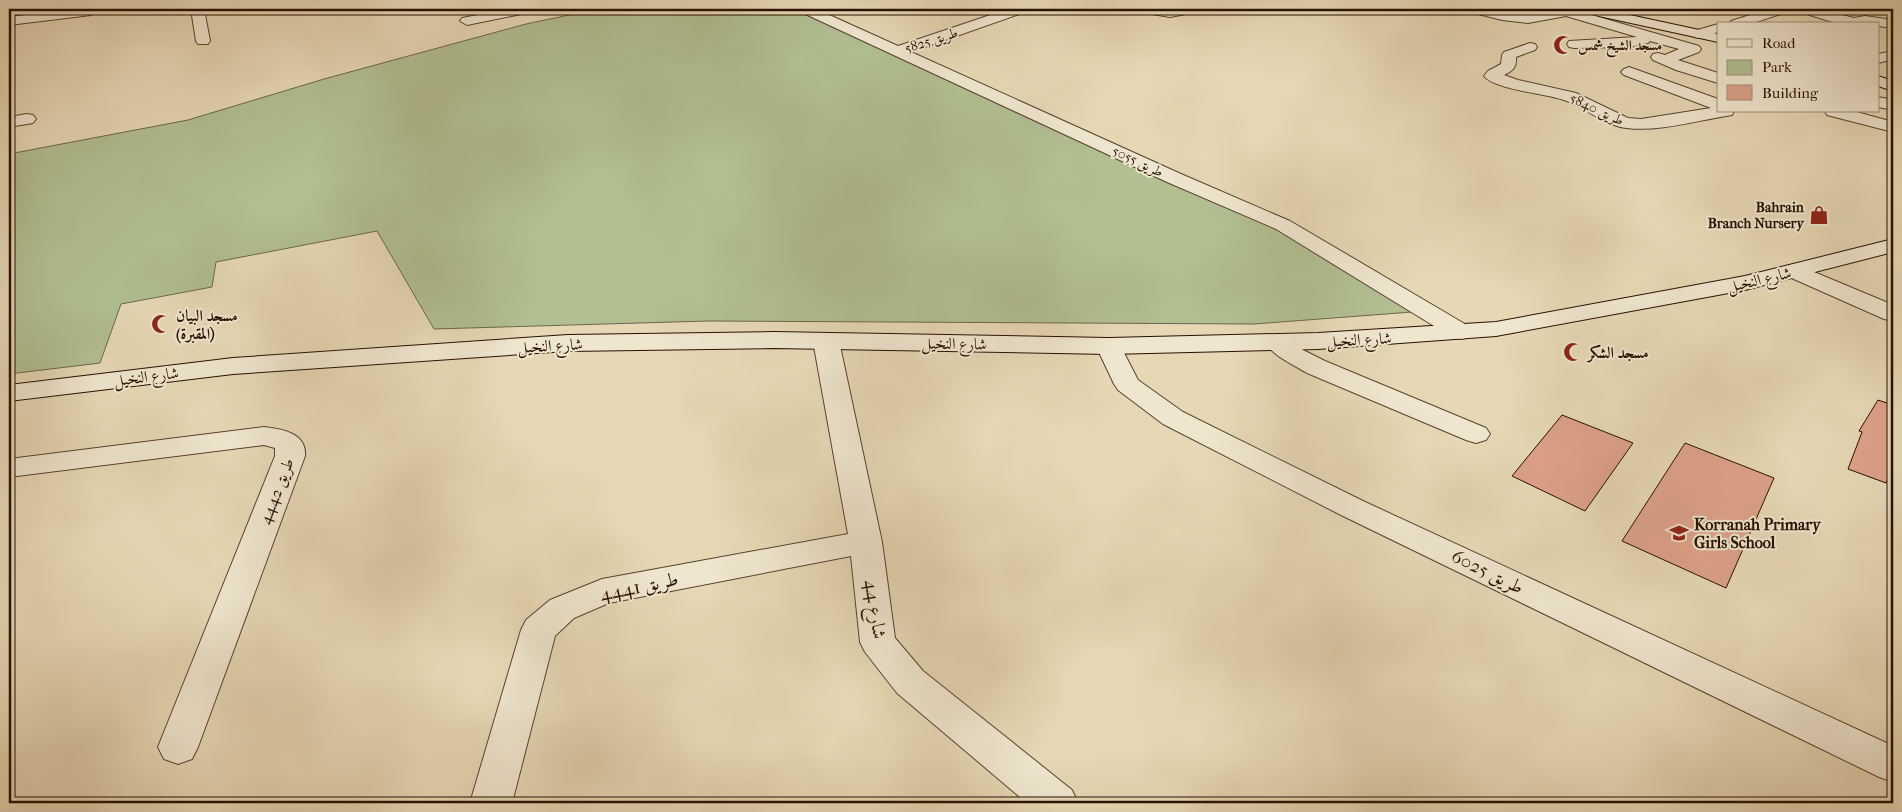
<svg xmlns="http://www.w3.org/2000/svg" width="1902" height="812" viewBox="0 0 1902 812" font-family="'IM FELL French Canon',Amiri,serif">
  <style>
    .green { fill: #b1bf91; stroke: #6c6848 }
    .building { fill: #dda289; stroke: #281000 }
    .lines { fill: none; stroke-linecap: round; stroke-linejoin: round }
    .street-casing { stroke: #58422d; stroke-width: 2 }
    .secondary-casing { stroke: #281000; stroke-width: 2 }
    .street { fill: #efe6cf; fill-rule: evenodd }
    .secondary { fill: #efe6cf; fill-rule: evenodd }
    .labels { text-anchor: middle; stroke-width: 4; stroke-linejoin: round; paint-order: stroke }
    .far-street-label { font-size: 14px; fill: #281000; stroke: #efe6cf }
    .far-poi-label { font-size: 14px; font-weight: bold; fill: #281000; stroke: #efe6cf; text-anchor: start }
    .street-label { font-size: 16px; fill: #281000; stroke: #efe6cf }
    .poi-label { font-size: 16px; font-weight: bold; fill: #281000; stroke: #efe6cf; text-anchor: start }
    .near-street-label { font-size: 19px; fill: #281000; stroke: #efe6cf }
  </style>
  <rect width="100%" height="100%" fill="#e6d8b5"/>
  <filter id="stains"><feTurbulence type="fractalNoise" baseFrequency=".004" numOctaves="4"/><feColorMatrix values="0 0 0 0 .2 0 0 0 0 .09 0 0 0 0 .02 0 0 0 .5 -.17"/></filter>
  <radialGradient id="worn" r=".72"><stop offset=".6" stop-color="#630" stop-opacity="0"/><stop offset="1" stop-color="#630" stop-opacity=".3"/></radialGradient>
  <path class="green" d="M 598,9 L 796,9 L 1130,163 L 1285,230 L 1412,312 L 1254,324 L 708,321 L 434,329 L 377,231 L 216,262 L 212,287 L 121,304 L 100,363 L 9,374 L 9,154 L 188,120 L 324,79 L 526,24 Z"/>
  <path class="building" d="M 1878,400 L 1893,405 L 1893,470 L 1886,483 L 1848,469 L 1862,432 L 1859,431 Z
    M 1562,415 L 1633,443 L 1585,511 L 1512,476 Z
    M 1685,443 L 1774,478 L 1726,588 L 1622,541 Z"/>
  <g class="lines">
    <g class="street-casing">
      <path id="street" d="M 77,9 L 96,9 L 98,11 L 91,15 L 9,25 L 9,17 Z
        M 191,9 L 204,9 L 210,41 L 208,44 L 198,44 L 196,41 Z
        M 508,9 L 533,9 L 526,13 L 467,25 L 460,21 L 462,18 Z
        M 799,9 L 816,9 L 898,46 L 1008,9 L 1026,9 L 1025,12 L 911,52 L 1181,174 L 1290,221 L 1470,327 L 1473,332 L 1470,337 L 1461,339 L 1452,337 L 1276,229 L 1167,182 L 801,12 Z
        M 1138,9 L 1199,9 L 1197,12 L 1170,17 L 1140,12 Z
        M 1468,9 L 1490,9 L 1528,15 L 1550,11 L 1549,9 L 1571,9 L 1699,46 L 1701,49 L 1699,52 L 1678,60 L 1718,73 L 1718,83 L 1676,70 L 1653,60 L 1651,57 L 1653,54 L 1658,53 L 1665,55 L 1679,49 L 1650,41 L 1648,43 L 1630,47 L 1574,48 L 1569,47 L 1567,44 L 1569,41 L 1637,37 L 1566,16 L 1528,23 L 1502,20 L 1470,12 Z
        M 1769,9 L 1789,9 L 1787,12 L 1750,24 L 1729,24 L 1731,21 Z
        M 1798,9 L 1819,9 L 1854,18 L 1865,16 L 1893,20 L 1893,28 L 1878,26 L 1878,24 L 1839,24 L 1800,12 Z
        M 1718,24 L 1718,32 L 1699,38 L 1694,37 L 1692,34 L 1694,31 Z
        M 1530,43 L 1535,44 L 1537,47 L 1535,50 L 1516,57 C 1517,67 1513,71 1504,75 L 1518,80 L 1576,93 L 1628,118 L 1641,119 L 1711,108 L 1624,75 L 1621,72 L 1624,69 L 1629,67 L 1718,99 L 1718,111 L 1734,111 L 1732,115 L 1726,116 C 1696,121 1657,132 1627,128 C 1605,126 1585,107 1564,100 C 1547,94 1493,89 1484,76 L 1488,71 L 1501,64 L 1502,55 L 1504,52 Z
        M 1893,51 L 1893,59 L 1878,63 L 1878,54 Z
        M 1878,97 L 1893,100 L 1893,110 L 1878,107 Z
        M 1825,111 L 1853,111 L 1893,122 L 1893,132 L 1827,115 Z
        M 27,114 L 33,115 L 36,119 L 33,123 L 9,127 L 9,117 Z
        M 1795,264 L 1893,305 L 1893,321 L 1884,319 L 1787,276 L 1784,271 L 1787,266 Z
        M 826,333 L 835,336 L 839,341 L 882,542 L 895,638 L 923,671 L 1072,790 L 1078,803 L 1027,803 L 897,693 L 865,652 L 860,642 L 851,556 L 609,603 L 574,618 L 555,636 L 512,803 L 470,803 L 521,630 L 526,620 L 550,600 L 602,579 L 848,534 L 813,341 L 817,336 Z
        M 1277,334 L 1286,337 L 1303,350 L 1325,361 L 1486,428 L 1490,434 L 1486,440 L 1476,443 L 1466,440 L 1307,373 C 1292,364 1274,356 1264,342 L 1268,337 Z
        M 1109,338 L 1118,341 L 1138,380 L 1183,412 L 1363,501 L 1893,746 L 1893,782 L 1879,777 L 1341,515 L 1163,424 L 1118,390 L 1114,384 L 1096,346 L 1100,341 Z
        M 264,427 C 282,429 307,433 305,456 L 198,747 L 192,759 L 178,764 L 164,759 L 158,747 L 275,456 L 275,448 L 264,445 L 9,477 L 9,459 Z"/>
    </g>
    <g class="secondary-casing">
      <path id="secondary" d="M 1578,9 L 1602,9 L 1718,34 L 1718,42 L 1585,13 Z
        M 1878,76 L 1893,81 L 1893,91 L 1878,86 Z
        M 1893,239 L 1893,252 L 1745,290 L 1496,336 L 1318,349 L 1109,354 L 774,348 L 568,351 L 233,374 L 9,401 L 9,385 L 233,358 L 568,335 L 774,332 L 1109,338 L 1318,333 L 1496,322 L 1745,276 Z"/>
    </g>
    <use href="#street" class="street"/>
    <use href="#secondary" class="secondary"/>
  </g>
  <defs>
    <g id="mosque-bare" transform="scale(1.5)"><path d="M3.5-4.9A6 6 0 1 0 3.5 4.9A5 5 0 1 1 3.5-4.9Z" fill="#8f2418" stroke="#efe6cf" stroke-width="2.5" paint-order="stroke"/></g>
    <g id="shop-bare" transform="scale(1.5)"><path d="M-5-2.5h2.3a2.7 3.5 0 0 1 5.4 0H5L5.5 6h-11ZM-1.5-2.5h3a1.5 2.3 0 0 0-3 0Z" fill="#8f2418" stroke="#efe6cf" stroke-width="2.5" paint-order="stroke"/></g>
    <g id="school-bare" transform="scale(1.5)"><path d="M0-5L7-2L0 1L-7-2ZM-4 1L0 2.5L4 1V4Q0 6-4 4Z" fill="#8f2418" stroke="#efe6cf" stroke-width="2.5" paint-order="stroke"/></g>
  </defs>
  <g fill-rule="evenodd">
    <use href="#mosque-bare" x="1563" y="45"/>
    <use href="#shop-bare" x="1819" y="215"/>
    <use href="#mosque-bare" x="161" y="324"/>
    <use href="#mosque-bare" x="1573" y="352"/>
    <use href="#school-bare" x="1679" y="533"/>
  </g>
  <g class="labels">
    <g class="far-street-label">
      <text transform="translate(931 40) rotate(-18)" y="5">طريق 5825</text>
      <text transform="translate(1597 109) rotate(25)" y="5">طريق 5840</text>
      <text transform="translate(1138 161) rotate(25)" y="5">طريق 5055</text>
    </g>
    <g class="far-poi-label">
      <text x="1578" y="50">مسجد الشيخ شمس</text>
      <text x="1804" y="212" text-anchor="end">Bahrain<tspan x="1804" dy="16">Branch Nursery</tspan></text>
    </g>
    <g class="street-label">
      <text transform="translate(1759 279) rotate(-13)" y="6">شارع النخيل</text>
      <text transform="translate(1359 339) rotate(-3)" y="6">شارع النخيل</text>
      <text transform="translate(954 343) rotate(1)" y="6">شارع النخيل</text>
      <text transform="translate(550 345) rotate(-3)" y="6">شارع النخيل</text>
      <text transform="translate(146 376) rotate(-7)" y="6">شارع النخيل</text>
      <text transform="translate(276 491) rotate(-69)" y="6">طريق 4442</text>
    </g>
    <g class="poi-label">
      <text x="176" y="321">مسجد البيان<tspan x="176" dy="18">(المقبرة)</tspan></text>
      <text x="1588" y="358">مسجد الشكر</text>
      <text x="1694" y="530">Korranah Primary<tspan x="1694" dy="18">Girls School</tspan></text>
    </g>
    <g class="near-street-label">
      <text transform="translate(1488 571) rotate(26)" y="7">طريق 6025</text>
      <text transform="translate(639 586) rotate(-12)" y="7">طريق 4441</text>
      <text transform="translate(876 609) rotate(81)" y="7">شارع 44</text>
    </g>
  </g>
  <rect width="1902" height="812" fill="none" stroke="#e6d8b5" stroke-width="30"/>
  <rect x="10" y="10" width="1882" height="792" fill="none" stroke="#281000" stroke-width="2.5"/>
  <rect x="15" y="15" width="1872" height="782" fill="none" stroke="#281000"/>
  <rect x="1717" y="22" width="162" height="90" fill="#efe6cf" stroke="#9f907c"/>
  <rect x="1727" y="39" width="25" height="8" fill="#efe6cf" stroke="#9f907c"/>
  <text x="1762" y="48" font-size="15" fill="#281000">Road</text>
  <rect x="1727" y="60" width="25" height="15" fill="#b1bf91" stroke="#9f907c"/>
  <text x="1762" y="72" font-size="15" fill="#281000">Park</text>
  <rect x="1727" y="85" width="25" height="15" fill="#dda289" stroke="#9f907c"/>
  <text x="1762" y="98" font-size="15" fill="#281000">Building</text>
  <rect width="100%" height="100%" filter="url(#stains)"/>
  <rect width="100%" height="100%" fill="url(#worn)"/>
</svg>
